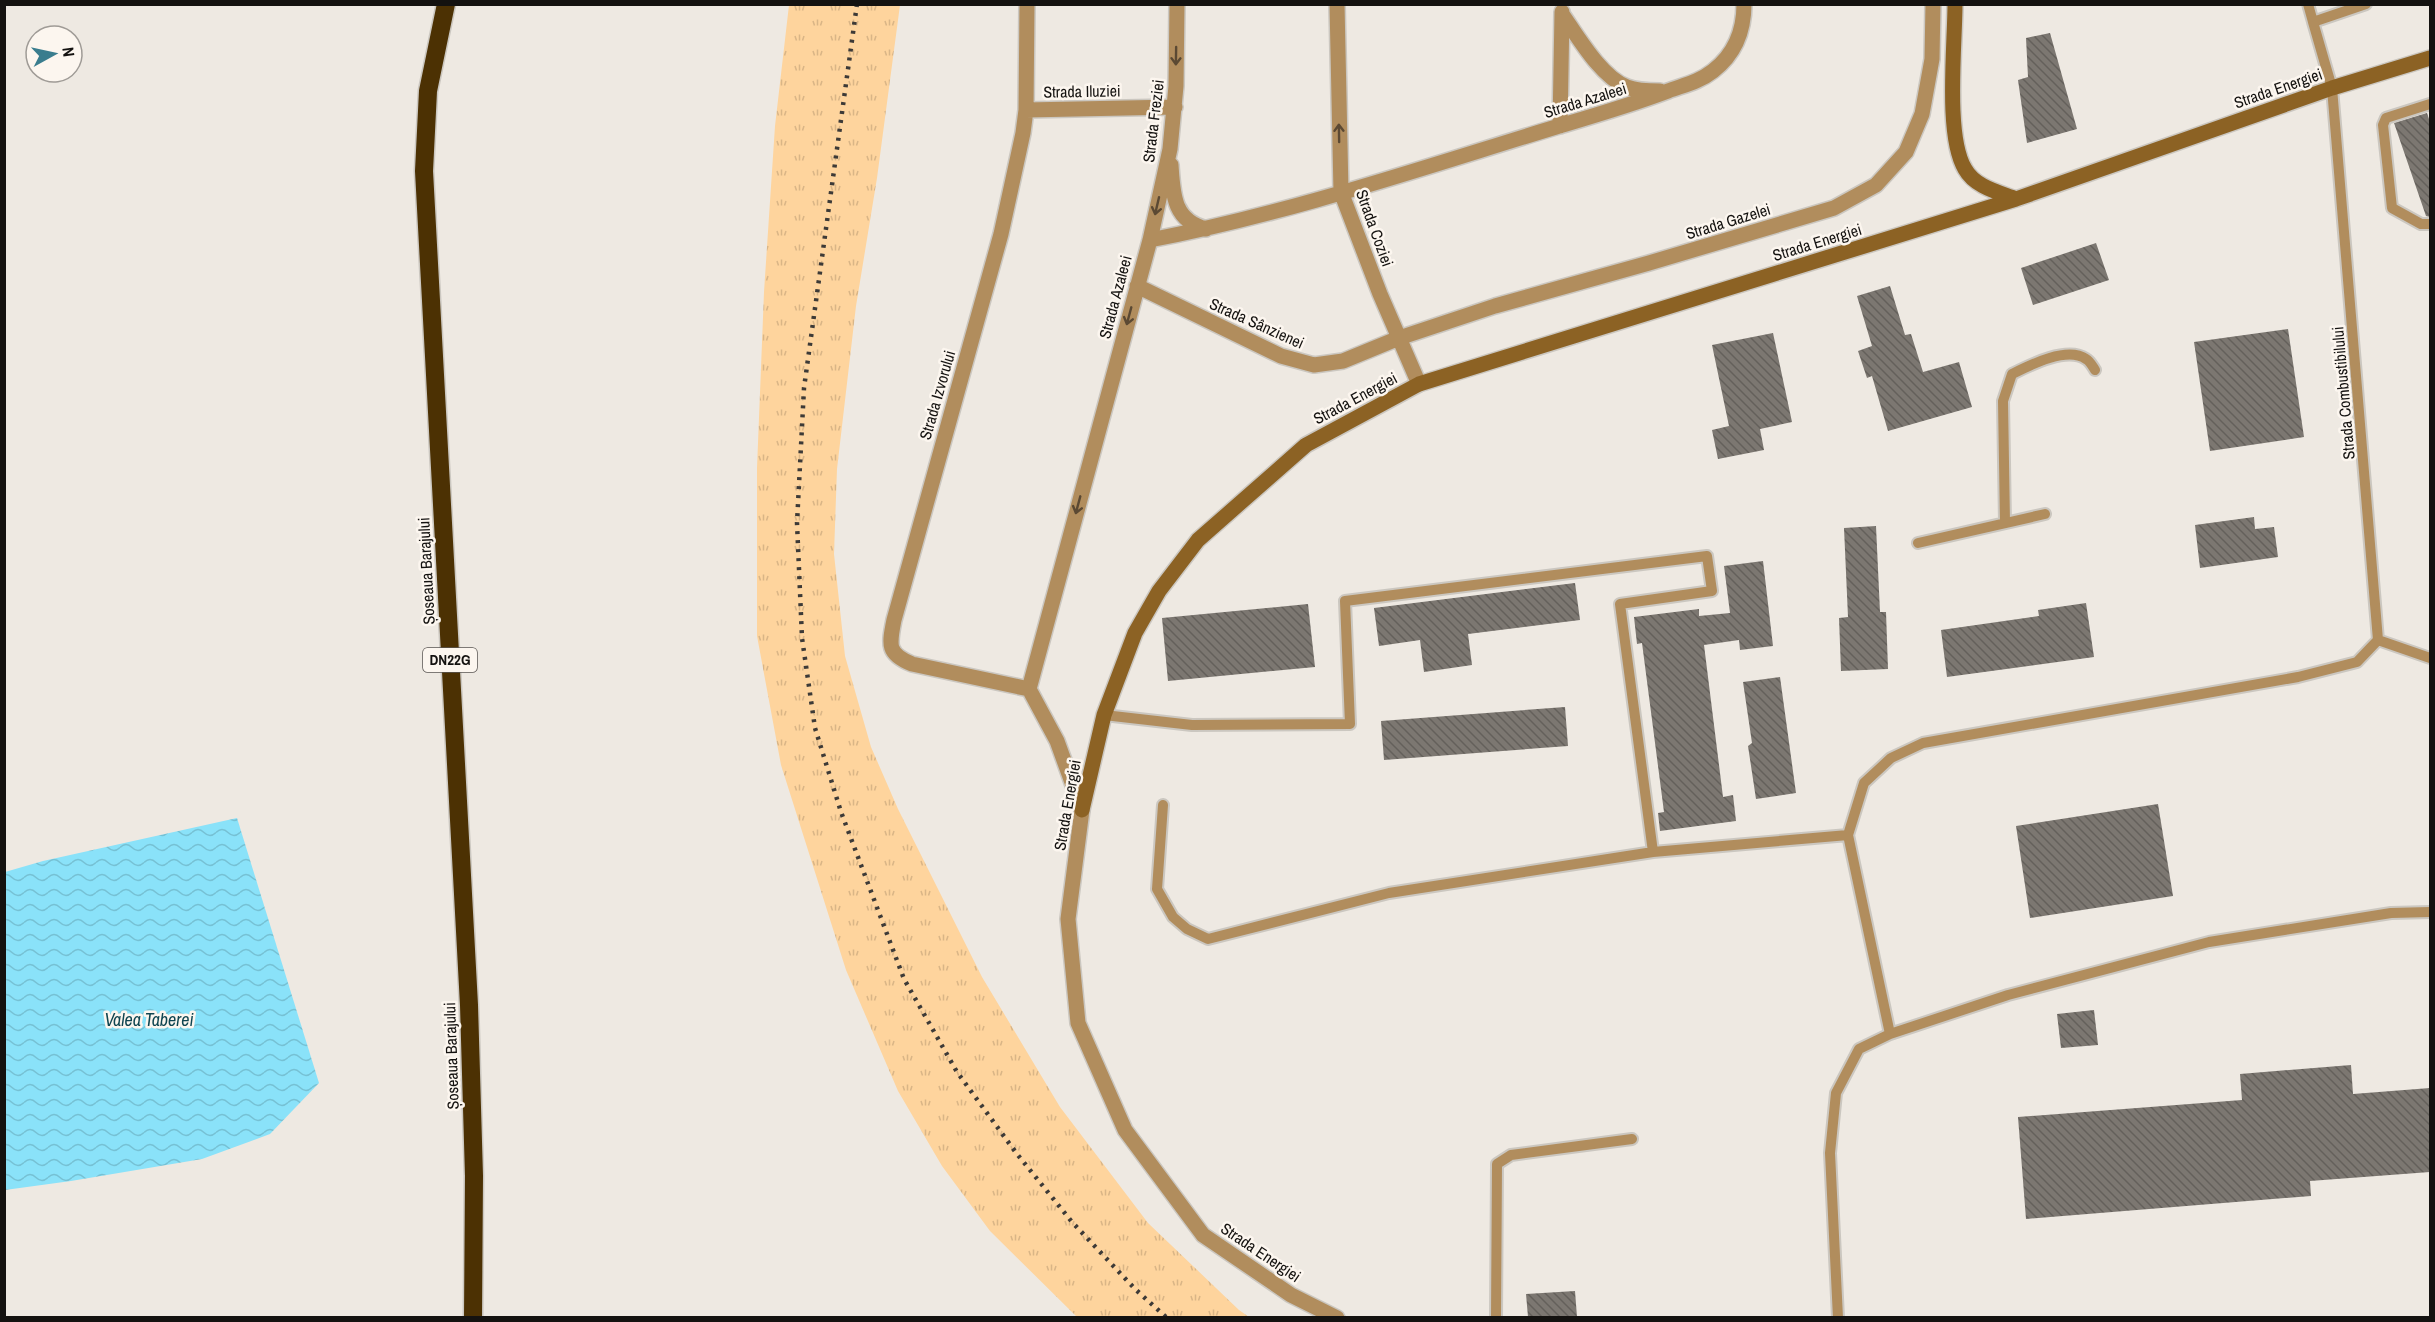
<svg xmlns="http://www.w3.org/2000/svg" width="2435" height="1322" viewBox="0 0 2435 1322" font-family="'Archivo Narrow',sans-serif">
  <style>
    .grass { fill: url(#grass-tufts) }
    .water { fill: url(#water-waves) }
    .building { fill: url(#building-back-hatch) }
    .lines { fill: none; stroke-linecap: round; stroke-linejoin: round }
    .lane-casing { stroke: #cbc7c0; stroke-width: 14 }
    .street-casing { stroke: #cbc7c0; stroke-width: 18 }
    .secondary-casing { stroke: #cbc7c0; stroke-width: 18 }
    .highway-casing { stroke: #cbc7c0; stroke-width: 21 }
    .lane { stroke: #b18d5d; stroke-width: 10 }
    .street { stroke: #b18d5d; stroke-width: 15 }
    .secondary { stroke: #8c6224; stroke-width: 15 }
    .highway { stroke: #4c3103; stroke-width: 18 }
    .rail { stroke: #3d3a37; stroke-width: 4.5; stroke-dasharray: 3 6; stroke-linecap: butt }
    .oneway { stroke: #5b4933 }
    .labels { text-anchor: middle; stroke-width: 5; stroke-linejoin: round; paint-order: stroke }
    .shield { fill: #fcf6ef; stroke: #5a5653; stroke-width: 1.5 }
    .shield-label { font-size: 15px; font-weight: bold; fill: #141210 }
    .street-label { font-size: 16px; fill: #141210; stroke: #fcf6ef }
    .water-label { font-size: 18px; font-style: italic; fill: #0f4551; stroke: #fcf6ef }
  </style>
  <defs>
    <pattern id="grass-tufts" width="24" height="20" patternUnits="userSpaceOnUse" patternTransform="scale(1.5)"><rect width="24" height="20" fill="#fed49d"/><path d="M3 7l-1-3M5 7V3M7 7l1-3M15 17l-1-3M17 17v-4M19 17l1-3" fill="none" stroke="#d9b586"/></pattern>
    <pattern id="water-waves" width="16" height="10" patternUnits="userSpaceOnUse" patternTransform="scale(1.5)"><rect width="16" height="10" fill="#8ae2f9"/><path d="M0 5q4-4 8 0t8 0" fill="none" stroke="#76c1d4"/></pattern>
    <pattern id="building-back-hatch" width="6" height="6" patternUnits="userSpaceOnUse" patternTransform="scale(1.5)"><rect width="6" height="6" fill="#7c7771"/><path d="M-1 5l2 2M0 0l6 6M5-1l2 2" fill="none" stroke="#64605b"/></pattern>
  </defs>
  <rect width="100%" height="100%" fill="#eee9e2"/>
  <path class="grass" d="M 789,5 L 900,5 L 877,178 L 856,306 L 837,469 L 834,554 L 845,656 L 871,747 L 898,809 L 982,977 L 1060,1107 L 1148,1223 L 1239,1310 L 1249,1317 L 1077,1317 L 990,1231 L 942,1166 L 898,1091 L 846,970 L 781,765 L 757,636 L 757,468 L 764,292 L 775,126 Z"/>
  <path class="water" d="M 237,818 L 319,1083 L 270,1134 L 202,1159 L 71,1181 L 5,1190 L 5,872 L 43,861 Z"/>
  <path class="building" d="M 2050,33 L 2077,129 L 2027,143 L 2018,80 L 2028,77 L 2026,38 Z
    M 2427,113 L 2430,122 L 2430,217 L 2426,216 L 2394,123 Z
    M 2096,243 L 2109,280 L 2033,305 L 2021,268 Z
    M 1890,286 L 1905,335 L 1911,334 L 1923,372 L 1959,362 L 1972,407 L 1888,431 L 1872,376 L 1867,378 L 1858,351 L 1872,346 L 1857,296 Z
    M 2288,329 L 2304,437 L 2210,451 L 2194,342 Z
    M 1773,333 L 1792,422 L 1760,429 L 1764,450 L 1718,459 L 1712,430 L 1729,426 L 1712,345 Z
    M 2254,517 L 2255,529 L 2274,527 L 2278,557 L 2200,568 L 2195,525 Z
    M 1876,526 L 1880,612 L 1886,612 L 1888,669 L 1841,671 L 1839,618 L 1848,617 L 1844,528 Z
    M 1763,561 L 1773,646 L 1740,650 L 1739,640 L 1704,645 L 1723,797 L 1733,795 L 1736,821 L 1660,831 L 1658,813 L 1664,812 L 1642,643 L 1637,644 L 1634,617 L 1699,609 L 1699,616 L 1730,613 L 1724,566 Z
    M 1575,583 L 1580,620 L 1468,634 L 1472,665 L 1424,672 L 1420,640 L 1379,646 L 1374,608 Z
    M 2086,603 L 2094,657 L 1947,677 L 1941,630 L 2039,616 L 2038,610 Z
    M 1308,604 L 1315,667 L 1168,681 L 1162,618 Z
    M 1780,677 L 1796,793 L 1756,799 L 1748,746 L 1752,743 L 1743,682 Z
    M 1565,707 L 1568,746 L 1384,760 L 1381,721 Z
    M 2158,804 L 2173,896 L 2030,918 L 2016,826 Z
    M 2094,1010 L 2098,1045 L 2061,1048 L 2057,1014 Z
    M 2351,1065 L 2353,1094 L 2430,1088 L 2430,1172 L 2310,1181 L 2311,1196 L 2026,1219 L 2018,1117 L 2242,1100 L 2240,1074 Z
    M 1575,1291 L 1577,1317 L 1528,1317 L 1526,1294 Z"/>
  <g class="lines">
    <g class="lane-casing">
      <path id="lane" d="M 2308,4 L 2313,22
        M 2366,4 L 2313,22 L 2332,88 L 2378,640
        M 2430,104 L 2386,118 L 2383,125 L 2392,208 L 2421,224 L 2430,224
        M 2005,523 L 2003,401 L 2012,374 C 2030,365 2067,346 2086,359 C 2090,361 2093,367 2095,370
        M 1918,543 L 2045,514
        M 2378,640 L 2430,658
        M 1104,715 L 1192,725 L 1350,724 L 1345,601 L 1707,556 L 1712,591 L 1620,604 L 1653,852 L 1848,835 L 1864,783 L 1891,758 L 1923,743 L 2298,677 L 2357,662 L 2378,640
        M 1163,805 L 1157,889 L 1173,917 L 1187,929 L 1208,939 L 1389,893 L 1653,852
        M 1848,835 L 1890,1034
        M 1496,1318 L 1497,1164 L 1511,1155 L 1632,1139
        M 1838,1318 L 1830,1153 L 1836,1093 L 1859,1049 L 1890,1034 L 2008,995 L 2209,942 L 2391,913 L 2430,912"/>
    </g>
    <g class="street-casing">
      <path id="street" d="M 1027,4 L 1026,110 L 1023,133 L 1001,234 L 894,620 C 889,645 887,654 912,664 L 1029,689
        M 1177,4 L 1176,86 L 1170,149 L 1150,240 L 1029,689 L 1057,741 L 1082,810 L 1068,919 L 1078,1023 L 1125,1130 L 1203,1235 L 1291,1295 L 1337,1318
        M 1337,4 L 1341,192 L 1380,294 L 1419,384
        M 1562,14 C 1578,37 1601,77 1627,87 C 1637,91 1649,91 1660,91
        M 1026,110 L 1175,107
        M 1560,126 L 1562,12
        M 1171,165 C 1173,194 1173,220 1206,229
        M 1150,240 C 1287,214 1422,168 1556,127 C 1593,116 1631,105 1668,91 C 1684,85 1699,82 1713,71 C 1735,54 1744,32 1744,4
        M 1137,286 L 1281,356 L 1314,365 L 1343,361 L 1399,338 L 1495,306 L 1649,263 L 1834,208 L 1876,185 L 1906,152 L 1922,114 L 1932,59 L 1933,4"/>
    </g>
    <g class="secondary-casing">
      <path id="secondary" d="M 1955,4 C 1955,45 1945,136 1965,169 C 1975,187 1998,192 2016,199
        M 1082,810 L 1104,715 L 1135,633 L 1159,591 L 1198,540 L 1306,445 L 1419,384 L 2016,199 L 2332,88 L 2430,58"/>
    </g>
    <g class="highway-casing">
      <path id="highway" d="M 446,4 L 428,91 L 424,171 L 469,1005 L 474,1176 L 473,1318"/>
    </g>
    <use href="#lane" class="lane"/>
    <use href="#street" class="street"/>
    <use href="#secondary" class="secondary"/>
    <use href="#highway" class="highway"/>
    <path class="rail" d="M 857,4 L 804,388 L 797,523 L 802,638 L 815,728 L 841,812 L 904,979 L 957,1072 L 1017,1154 L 1072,1222 L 1135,1289 L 1167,1318"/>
  </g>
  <defs><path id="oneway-shaft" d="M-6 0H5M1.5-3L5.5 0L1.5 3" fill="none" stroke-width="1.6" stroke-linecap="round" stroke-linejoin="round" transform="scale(1.5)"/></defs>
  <g class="oneway">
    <use href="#oneway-shaft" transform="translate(1176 56) rotate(91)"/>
    <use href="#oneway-shaft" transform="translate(1339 133) rotate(-91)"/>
    <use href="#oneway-shaft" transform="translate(1157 206) rotate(103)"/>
    <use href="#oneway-shaft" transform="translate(1129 316) rotate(105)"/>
    <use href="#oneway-shaft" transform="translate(1078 505) rotate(105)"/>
  </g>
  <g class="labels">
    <rect class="shield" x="423" y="648" width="54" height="24" rx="4.5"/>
    <g class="shield-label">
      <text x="450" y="665">DN22G</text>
    </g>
    <g class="street-label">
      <text transform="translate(2278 88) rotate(-19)" y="6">Strada Energiei</text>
      <text transform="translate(1082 91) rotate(-1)" y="6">Strada Iluziei</text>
      <text transform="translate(1585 100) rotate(-17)" y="6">Strada Azaleei</text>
      <text transform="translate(1153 121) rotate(-83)" y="6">Strada Freziei</text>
      <text transform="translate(1728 221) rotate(-17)" y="6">Strada Gazelei</text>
      <text transform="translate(1375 228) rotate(70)" y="6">Strada Coziei</text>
      <text transform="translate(1817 242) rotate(-17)" y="6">Strada Energiei</text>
      <text transform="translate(1115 297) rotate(-75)" y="6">Strada Azaleei</text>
      <text transform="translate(1257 323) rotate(24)" y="6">Strada Sânzienei</text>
      <text transform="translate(2343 393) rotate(-95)" y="6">Strada Combustibilului</text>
      <text transform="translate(937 395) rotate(-74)" y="6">Strada Izvorului</text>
      <text transform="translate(1355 398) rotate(-28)" y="6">Strada Energiei</text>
      <text transform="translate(426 571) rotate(-93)" y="6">Șoseaua Barajului</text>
      <text transform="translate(1067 805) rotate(-80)" y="6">Strada Energiei</text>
      <text transform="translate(451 1056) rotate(-92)" y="6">Șoseaua Barajului</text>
      <text transform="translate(1261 1252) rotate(34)" y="6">Strada Energiei</text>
    </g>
    <g class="water-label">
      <text x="149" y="1026">Valea Taberei</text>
    </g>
  </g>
  <rect width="2435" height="1322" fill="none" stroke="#141210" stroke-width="12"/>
  <g transform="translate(54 54) rotate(82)"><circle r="28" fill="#fcf6ef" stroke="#9f9b96" stroke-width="1.5"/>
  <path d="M0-4.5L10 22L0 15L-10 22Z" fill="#3a7d8e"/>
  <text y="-9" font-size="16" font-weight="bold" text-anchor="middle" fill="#141210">N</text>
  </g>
</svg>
